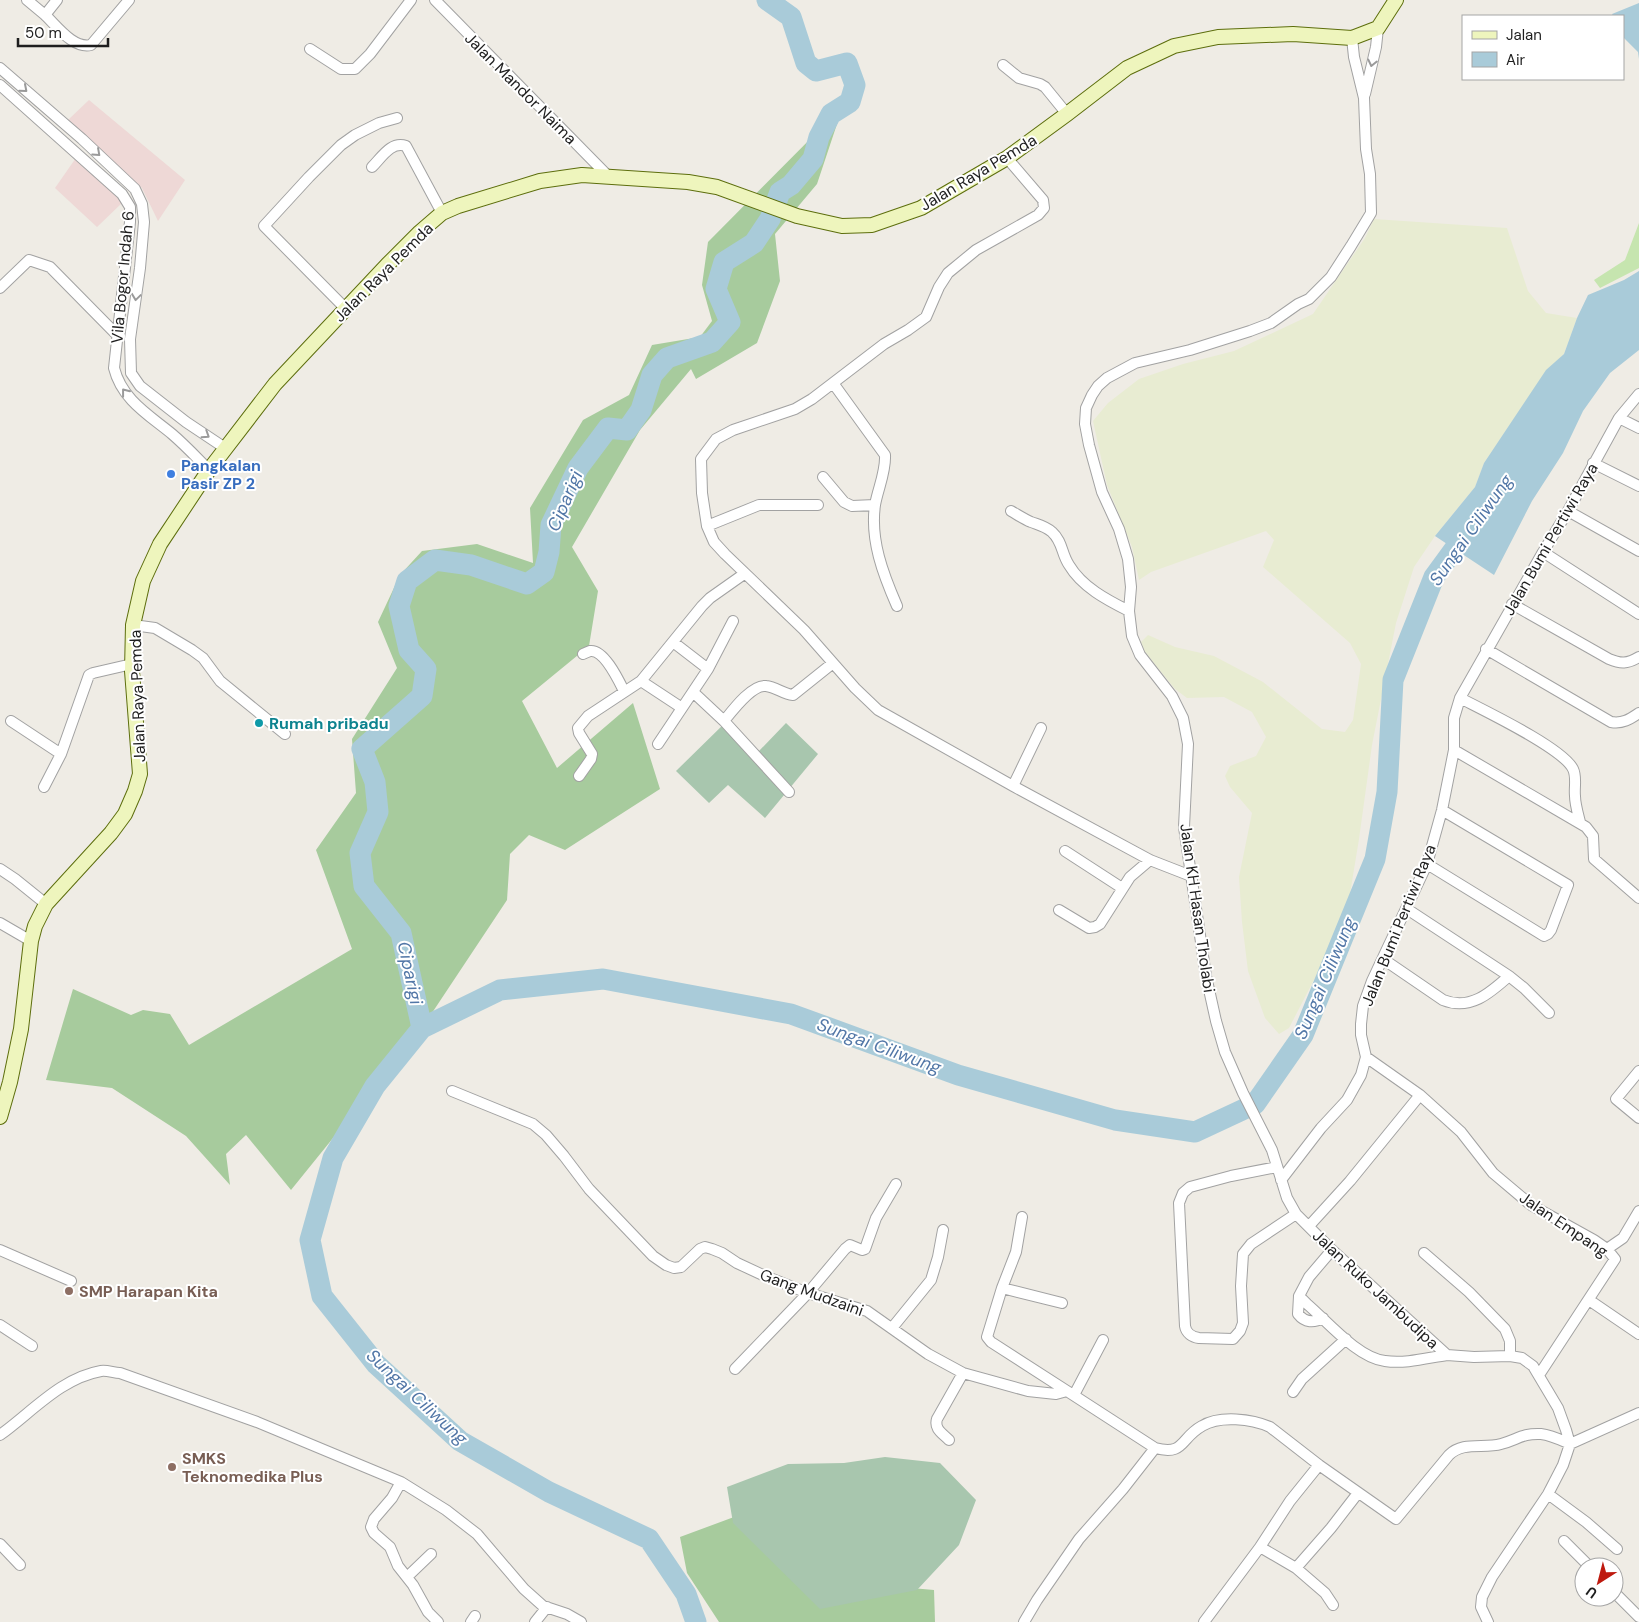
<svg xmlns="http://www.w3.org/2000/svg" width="1639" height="1622" viewBox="0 0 1639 1622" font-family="'DM Sans',sans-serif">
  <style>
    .commercial { fill: #eed8d6 }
    .farmland { fill: #e8ecd2 }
    .grass { fill: #c6e5af }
    .forest { fill: #a7cb9d }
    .cemetery { fill: #a8c6ae }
    .water { fill: #a9cbd9 }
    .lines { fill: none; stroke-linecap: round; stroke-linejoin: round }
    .river { stroke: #a9cbd9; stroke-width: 21 }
    .minor-casing { stroke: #a2a2a2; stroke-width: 12 }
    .secondary-casing { stroke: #5d6e0d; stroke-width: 16 }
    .minor { stroke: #fff; stroke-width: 10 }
    .secondary { stroke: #eef5bd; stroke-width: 14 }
    .oneway { stroke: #9a9a9a }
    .shop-dot { fill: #3f7fe0; stroke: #fff; stroke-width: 2 }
    .culture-dot { fill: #0f9aa8; stroke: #fff; stroke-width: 2 }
    .education-dot { fill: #8d6e63; stroke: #fff; stroke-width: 2 }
    .labels { text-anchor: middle; stroke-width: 4; stroke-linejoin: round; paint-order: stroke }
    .street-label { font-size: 16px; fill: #1e1e1e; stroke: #fff }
    .shop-label { font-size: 16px; font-weight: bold; fill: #366cbe; stroke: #fff; text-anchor: start }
    .culture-label { font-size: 16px; font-weight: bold; fill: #0d838f; stroke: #fff; text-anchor: start }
    .education-label { font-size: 16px; font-weight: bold; fill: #785e54; stroke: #fff; text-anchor: start }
    .water-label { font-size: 18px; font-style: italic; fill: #5277a7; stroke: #fff }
  </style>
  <rect width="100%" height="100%" fill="#efece5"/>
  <path class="commercial" d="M 89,100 L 185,180 L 158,221 L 142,188 L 68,120 Z
    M 78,155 L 123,202 L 97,227 L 55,188 Z"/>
  <path class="farmland" d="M 1374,219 L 1507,228 L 1528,291 L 1546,313 L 1577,318 L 1564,354 L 1546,371 L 1484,463 L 1475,487 L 1435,536 L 1414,567 L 1396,623 L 1372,745 L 1359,839 L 1346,918 L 1289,1028 L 1279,1034 L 1265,1018 L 1248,971 L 1242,922 L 1239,877 L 1252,813 L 1230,787 L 1225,776 L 1230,766 L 1256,756 L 1266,737 L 1252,712 L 1224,697 L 1187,698 L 1175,689 L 1145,652 L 1141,642 L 1148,635 L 1175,647 L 1214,656 L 1263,682 L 1322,729 L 1345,732 L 1353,720 L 1361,664 L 1350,643 L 1263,567 L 1274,540 L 1266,531 L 1151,572 L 1139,580 L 1132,547 L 1107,485 L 1093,421 L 1108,403 L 1139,379 L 1183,364 L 1234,351 L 1313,314 L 1365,238 Z"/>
  <path class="grass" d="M 1639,223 L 1639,268 L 1600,288 L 1594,280 L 1625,260 Z"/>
  <path class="forest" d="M 843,106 L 817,184 L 775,234 L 780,281 L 757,343 L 696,379 L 691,369 L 640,430 L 572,547 L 598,591 L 589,646 L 522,701 L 557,768 L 633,703 L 660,789 L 565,850 L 529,835 L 510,854 L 507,900 L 422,1028 L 291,1190 L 246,1135 L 226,1154 L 230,1185 L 186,1136 L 112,1088 L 46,1080 L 73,989 L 131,1015 L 143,1010 L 170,1014 L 189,1045 L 352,949 L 316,850 L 356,793 L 352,739 L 397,668 L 378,622 L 400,575 L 422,551 L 477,544 L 533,563 L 530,508 L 583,420 L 629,395 L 652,345 L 700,337 L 712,321 L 702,285 L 708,242 Z
    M 761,1507 L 832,1581 L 934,1590 L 935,1622 L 719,1622 L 687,1573 L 680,1537 Z"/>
  <path class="cemetery" d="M 728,720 L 759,751 L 786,723 L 818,754 L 765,818 L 728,785 L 709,803 L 676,771 Z
    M 885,1457 L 940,1463 L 976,1500 L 959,1545 L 917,1590 L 820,1609 L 733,1523 L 727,1487 L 788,1464 L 844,1463 Z"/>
  <path class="water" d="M 1639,3 L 1639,59 L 1638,52 L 1623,37 L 1623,16 L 1613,16 L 1612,14 Z
    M 1639,271 L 1639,350 L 1610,373 L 1583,411 L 1563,453 L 1532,501 L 1494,575 L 1435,536 L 1475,487 L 1484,463 L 1546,370 L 1564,354 L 1577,318 L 1588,295 L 1624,280 Z"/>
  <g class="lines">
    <path class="river" d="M 422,1028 L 401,933 L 364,886 L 360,853 L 378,812 L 375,782 L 362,749 L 422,696 L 426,669 L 409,650 L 399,606 L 407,581 L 435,560 L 471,565 L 527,584 L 544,572 L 549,552 L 551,525 L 578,468 L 608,428 L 627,430 L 641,410 L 652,375 L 667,358 L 712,342 L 730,322 L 716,289 L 724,262 L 754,243 L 770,219 L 780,192 L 791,185 L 813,159 L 819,137 L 831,114 L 850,102 L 855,85 L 847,63 L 816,71 L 806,63 L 791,17 L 767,0
      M 696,1622 L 686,1594 L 649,1539 L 549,1492 L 460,1441 L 376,1364 L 322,1296 L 310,1240 L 333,1158 L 375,1086 L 422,1028 L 500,990 L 603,979 L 791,1014 L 958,1075 L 1115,1120 L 1195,1132 L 1255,1104 L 1303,1035 L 1375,859 L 1387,792 L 1393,680 L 1434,577 L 1472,525"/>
    <g class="minor-casing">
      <path id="minor" d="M 27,0 L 45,15
        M 57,0 L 45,15 C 57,26 73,49 91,45 L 129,0
        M 435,0 L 608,176
        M 1352,38 L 1354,57 L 1364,98 L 1366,149 L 1370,174 L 1371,213 L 1351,246 L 1331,277 L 1309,299 L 1298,304 L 1271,323 L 1250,331 L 1190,350 L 1135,363 L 1107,378 L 1098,386 L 1092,395 L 1086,408 L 1085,424 L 1089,445 L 1102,492 L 1119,529 L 1128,559 L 1131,587 L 1129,611 L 1132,636 L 1140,655 L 1172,696 L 1183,718 L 1188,744 L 1184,827 L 1206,976 L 1216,1021 L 1225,1052 L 1243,1093 L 1272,1150 L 1287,1198 L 1296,1214 L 1332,1250 L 1447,1355 L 1474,1357 L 1510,1356 L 1522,1358 L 1533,1366 L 1558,1408 L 1566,1430 L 1570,1444 L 1563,1465 L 1548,1494 L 1492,1577 L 1482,1597 L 1481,1607 L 1488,1622
        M 310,49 L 341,69 L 355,69 L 370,54 L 411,0
        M 1003,65 L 1019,78 L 1040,84 L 1045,87 L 1067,114
        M 0,68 L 82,139 L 135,189 L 142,204 L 144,222 L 140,268 L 130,339 L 131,373 L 140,386 L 186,422 L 225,448
        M 0,85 L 122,194 L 130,207 L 130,222 L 114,368 C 122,400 149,415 172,434 C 185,445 197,458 209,470
        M 1365,94 L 1376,47 L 1378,28
        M 1007,158 L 1043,200 L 1044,208 L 1038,215 L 976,250 L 948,273 L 939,287 L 926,317 L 908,330 L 884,344 L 812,399 L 795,409 L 733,430 L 716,439 L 701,459 L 702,493 L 707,526 L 714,542 L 725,554 L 804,630 L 855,688 L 878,710 L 1013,786 L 1150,860 L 1191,876
        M 372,167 C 382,157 391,141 406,146 L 442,213
        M 0,288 L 29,260 L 50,267 L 117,335 L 120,336
        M 346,309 L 264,226 L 309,177 L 341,145 L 355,135 L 379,123 L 397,118
        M 833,383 L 885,455 C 886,472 878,488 875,505 C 870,540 883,574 897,606
        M 1619,418 L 1639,428
        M 1593,463 L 1639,486
        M 823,477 L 844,502 L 852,506 L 875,505
        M 1011,511 C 1018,515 1024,519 1031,522 C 1039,525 1045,526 1052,532 C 1063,542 1061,553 1069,565 C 1082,587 1107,600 1129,611
        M 1568,511 L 1639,551
        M 707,526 L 759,505 L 818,505
        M 1543,552 L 1639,614
        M 1512,604 L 1609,659 C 1621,664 1627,664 1639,657
        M 133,625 L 155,628 L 192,650 L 203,658 L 220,681 L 285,734
        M 673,642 L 708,669
        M 1486,649 L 1611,722 C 1623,724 1630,719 1639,713
        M 583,654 C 585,653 587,652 590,651 C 604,649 619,681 624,691
        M 641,681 L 682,708
        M 693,692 L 724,721 L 789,792
        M 1460,698 C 1483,710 1563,748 1573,769 C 1577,777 1574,787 1575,796 C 1575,804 1578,814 1580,822
        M 11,721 L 61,754
        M 724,721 C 732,711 752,684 766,686 C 776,687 783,694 793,695 L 833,663
        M 658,744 L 708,669 L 733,621
        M 1454,750 L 1586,827 L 1593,836 L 1594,859 L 1639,898
        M 579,776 L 591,759 L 592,754 L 579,733 L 578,728 L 588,716 L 641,681 L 702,606 L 710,598 L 744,574
        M 1013,786 L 1041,728
        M 44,787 L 61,754 L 89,675 L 93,673 L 132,664
        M 1065,851 L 1122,888
        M 1427,864 L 1544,936 L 1548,934 L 1551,930 L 1568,885 L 1442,810
        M 0,869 L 15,879 L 46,904
        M 1407,909 L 1509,976 L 1524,988 L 1549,1013
        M 1059,910 L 1089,928 L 1095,927 L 1100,924 L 1130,877 L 1150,860
        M 0,923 L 31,941
        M 1383,959 L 1443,1000 C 1470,1011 1490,993 1509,976
        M 1366,1057 L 1420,1095 L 1461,1132 L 1493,1173 L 1531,1205 L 1594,1240 L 1607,1249 L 1615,1259 L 1539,1375
        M 1639,1071 L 1616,1099 L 1639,1118
        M 452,1091 L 533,1124 L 546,1135 L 564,1156 L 589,1189 L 653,1256 L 666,1265 L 674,1268 L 681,1267 L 700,1249 L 705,1247 L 712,1249 L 722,1253 L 737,1263 L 765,1276 L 808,1293 L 867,1311 L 928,1354 L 963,1373 L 1028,1391 L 1056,1394 L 1067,1391 L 1155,1448 C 1185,1456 1180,1438 1202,1426 C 1220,1415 1252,1419 1270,1427 L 1319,1465 L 1396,1519 L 1449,1455 C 1463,1441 1484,1449 1501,1444 C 1517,1440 1522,1433 1541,1434 C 1551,1435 1561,1440 1570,1444 L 1639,1413
        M 1277,1167 L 1231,1176 L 1190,1187 L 1183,1193 L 1179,1203 L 1185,1326 C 1186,1333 1192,1337 1199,1338 L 1233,1339 L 1240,1331 L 1243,1323 L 1241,1286 L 1243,1254 L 1251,1244 L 1296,1214
        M 1281,1180 L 1321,1128 L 1347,1100 L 1361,1075 L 1366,1057 L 1361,1035 L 1361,1024 L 1363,1006 L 1372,981 L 1427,864 L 1442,810 L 1454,750 L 1454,718 L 1460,698 L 1543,552 L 1568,511 L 1619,418 L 1639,394
        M 1022,1217 L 1016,1252 L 1002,1288 L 987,1337 L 991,1342 L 1067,1391
        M 1309,1226 L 1350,1181 L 1420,1095
        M 1607,1249 L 1623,1238 L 1639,1211
        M 0,1250 L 71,1281
        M 1332,1250 L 1309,1277 L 1299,1296 L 1307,1304 C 1328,1322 1358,1358 1385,1361 C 1405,1364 1427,1358 1447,1355
        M 1424,1253 L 1469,1292 L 1505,1329 L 1510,1341 L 1510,1356
        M 1002,1288 L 1062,1303
        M 1299,1296 L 1298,1314 C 1305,1323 1314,1323 1323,1318
        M 1589,1300 L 1639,1334
        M 0,1325 L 32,1346
        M 892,1328 L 931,1280 L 938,1257 L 943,1230
        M 735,1369 L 808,1293 L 845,1249 L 850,1245 L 862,1250 L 865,1249 L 876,1218 L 896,1184
        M 1293,1392 L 1302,1379 L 1346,1339
        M 1074,1395 L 1103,1340
        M 0,1435 C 32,1412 61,1378 101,1371 C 107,1370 114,1373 120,1373 L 257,1422 L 401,1482 L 446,1510 L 477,1534 L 524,1589 L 543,1606 L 567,1614 L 581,1622
        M 949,1440 C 942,1433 934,1429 937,1419 L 963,1373
        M 401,1482 L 392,1498 L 374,1519 L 371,1527 L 374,1533 L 390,1547 L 398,1566 L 413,1585 L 428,1612 L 438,1622
        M 1548,1494 L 1586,1522 L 1617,1549
        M 1564,1541 L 1590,1567
        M 0,1544 L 20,1565
        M 1260,1547 L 1296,1568 L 1325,1593 L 1333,1605
        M 1296,1568 L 1331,1528 L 1358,1493
        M 407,1577 L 431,1554
        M 1614,1592 L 1639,1617
        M 471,1622 L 475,1616
        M 535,1622 L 547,1607
        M 1024,1622 L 1037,1600 L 1079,1539 L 1123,1489 L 1155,1448
        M 1204,1622 L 1260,1547 L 1290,1501 L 1319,1465"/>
    </g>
    <g class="secondary-casing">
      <path id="secondary" d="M 0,1117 L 10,1082 L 21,1029 L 31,941 L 35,926 L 46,904 L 111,833 L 125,814 L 135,791 L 140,774 L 132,671 L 133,625 L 143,581 L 160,544 L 209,470 L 275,384 L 387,265 L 420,232 L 442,213 L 458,206 L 540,181 L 582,175 L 688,182 L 717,187 L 797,216 L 842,226 L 872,225 L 921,208 L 1007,158 L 1067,114 L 1127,68 L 1174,46 L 1218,37 L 1293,34 L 1352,38 L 1378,28 L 1396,0"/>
    </g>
    <use href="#minor" class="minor"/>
    <use href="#secondary" class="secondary"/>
  </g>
  <defs><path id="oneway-chevron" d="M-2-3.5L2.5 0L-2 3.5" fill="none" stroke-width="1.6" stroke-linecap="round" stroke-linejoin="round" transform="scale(1.25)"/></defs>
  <g class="oneway">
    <use href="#oneway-chevron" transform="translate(1372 63) rotate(103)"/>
    <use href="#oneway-chevron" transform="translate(24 89) rotate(41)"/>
    <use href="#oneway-chevron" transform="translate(97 153) rotate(42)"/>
    <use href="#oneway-chevron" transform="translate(136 297) rotate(98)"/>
    <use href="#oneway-chevron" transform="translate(125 392) rotate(-128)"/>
    <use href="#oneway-chevron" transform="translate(206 435) rotate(33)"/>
  </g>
  <circle class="shop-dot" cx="171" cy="474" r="5"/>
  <circle class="culture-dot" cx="259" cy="723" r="5"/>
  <g class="education-dot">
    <circle cx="69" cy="1291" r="5"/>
    <circle cx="172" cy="1467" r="5"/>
  </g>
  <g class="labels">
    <g class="street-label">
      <text transform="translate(521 88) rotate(45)" y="6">Jalan Mandor Naima</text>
      <text transform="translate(978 172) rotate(-31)" y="6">Jalan Raya Pemda</text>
      <text transform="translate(383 272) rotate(-45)" y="6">Jalan Raya Pemda</text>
      <text transform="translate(122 277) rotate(-85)" y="6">Vila Bogor Indah 6</text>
      <text transform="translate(1550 539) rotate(-60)" y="6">Jalan Bumi Pertiwi Raya</text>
      <text transform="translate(137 696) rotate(-92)" y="6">Jalan Raya Pemda</text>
      <text transform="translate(1198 908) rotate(82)" y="6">Jalan KH Hasan Tholabi</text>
      <text transform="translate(1398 925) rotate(-68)" y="6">Jalan Bumi Pertiwi Raya</text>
      <text transform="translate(1564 1224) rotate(34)" y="6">Jalan Empang</text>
      <text transform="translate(1376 1289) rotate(43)" y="6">Jalan Ruko Jambudipa</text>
      <text transform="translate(812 1292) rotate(20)" y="6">Gang Mudzaini</text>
    </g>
    <g class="shop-label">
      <text x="181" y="471">Pangkalan<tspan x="181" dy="18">Pasir ZP 2</tspan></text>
    </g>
    <g class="culture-label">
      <text x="269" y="729">Rumah pribadu</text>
    </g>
    <g class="education-label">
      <text x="79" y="1297">SMP Harapan Kita</text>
      <text x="182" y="1464">SMKS<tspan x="182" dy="18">Teknomedika Plus</tspan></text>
    </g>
    <g class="water-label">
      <text transform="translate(565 501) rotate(-67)" y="6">Ciparigi</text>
      <text transform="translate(1471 530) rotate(-55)" y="6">Sungai Ciliwung</text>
      <text transform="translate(410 973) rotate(78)" y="6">Ciparigi</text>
      <text transform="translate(1325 978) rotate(-67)" y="6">Sungai Ciliwung</text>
      <text transform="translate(879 1046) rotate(20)" y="6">Sungai Ciliwung</text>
      <text transform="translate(417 1397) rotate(43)" y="6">Sungai Ciliwung</text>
    </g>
  </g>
  <rect x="1462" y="15" width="162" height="65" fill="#ffffff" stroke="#a5a5a5"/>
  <rect x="1472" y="31" width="25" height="8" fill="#eef5bd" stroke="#a5a5a5"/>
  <text x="1506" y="40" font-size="15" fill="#1e1e1e">Jalan</text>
  <rect x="1472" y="52" width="25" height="15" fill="#a9cbd9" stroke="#a5a5a5"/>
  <text x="1506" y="65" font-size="15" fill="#1e1e1e">Air</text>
  <g transform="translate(1599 1582) rotate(216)"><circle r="24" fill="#ffffff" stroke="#a5a5a5"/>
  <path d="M0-4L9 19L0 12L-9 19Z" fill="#be1a0f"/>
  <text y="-8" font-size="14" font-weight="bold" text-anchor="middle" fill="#1e1e1e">U</text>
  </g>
  <path d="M18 38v8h90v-8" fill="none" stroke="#1e1e1e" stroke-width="2.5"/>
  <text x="25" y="38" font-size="15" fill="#1e1e1e" stroke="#ffffff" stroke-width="4" paint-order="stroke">50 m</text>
</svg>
